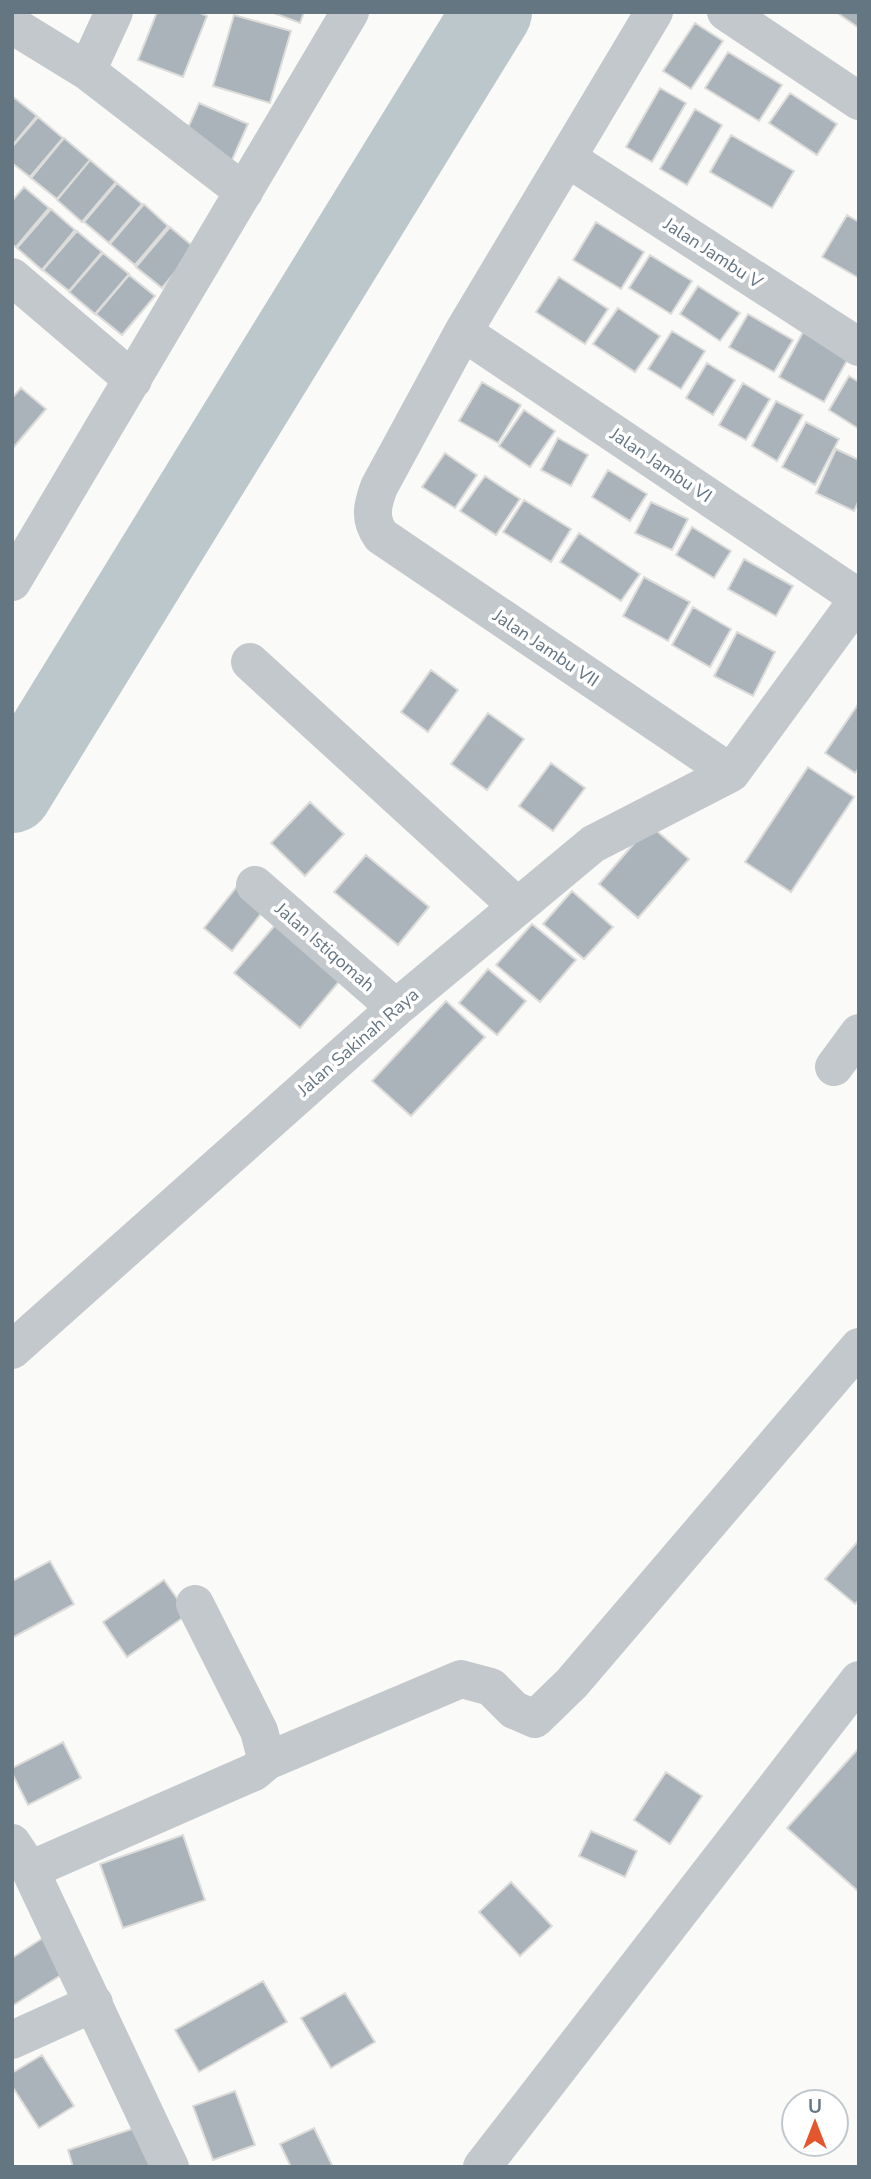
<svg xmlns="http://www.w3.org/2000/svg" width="871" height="2179" viewBox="0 0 871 2179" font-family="'Nunito Sans',sans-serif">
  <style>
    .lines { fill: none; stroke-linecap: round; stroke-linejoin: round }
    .river { stroke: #bbc7cb; stroke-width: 80 }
    .building { fill: #aab3b9; stroke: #dcdcda; stroke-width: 2 }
    .minor { stroke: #c3c8cc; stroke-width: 38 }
    .labels { text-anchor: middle; stroke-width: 7; stroke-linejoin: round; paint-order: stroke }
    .street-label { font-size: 18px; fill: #657683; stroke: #fff }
  </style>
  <rect width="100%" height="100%" fill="#fafaf8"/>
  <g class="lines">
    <path class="river" d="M 12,793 L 492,12"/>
  </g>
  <path class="building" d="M 157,12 L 198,12 L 207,16 L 183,77 L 138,60 Z
    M 271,12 L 304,12 L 300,23 Z
    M 836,12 L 859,12 L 859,28 Z
    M 234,15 L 291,31 L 270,103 L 213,86 Z
    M 695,23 L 723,41 L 691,89 L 663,71 Z
    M 728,52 L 782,85 L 759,121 L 705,88 Z
    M 660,88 L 686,103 L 652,162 L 626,147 Z
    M 790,93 L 837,124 L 817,155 L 769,123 Z
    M 12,96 L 37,116 L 12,146 Z
    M 199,103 L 248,124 L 232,160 L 183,139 Z
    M 695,109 L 722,125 L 687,185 L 660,169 Z
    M 38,117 L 63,138 L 30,177 L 12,163 L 12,147 Z
    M 731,135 L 794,171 L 772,208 L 710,172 Z
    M 64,138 L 90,160 L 57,199 L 31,178 Z
    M 90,160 L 116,182 L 82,222 L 57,200 Z
    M 117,183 L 142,204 L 109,243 L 84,222 Z
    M 24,187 L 49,208 L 16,247 L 12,244 L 12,201 Z
    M 144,204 L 168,226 L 135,265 L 110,244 Z
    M 51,209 L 75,230 L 42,270 L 17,248 Z
    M 847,215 L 859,222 L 859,278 L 822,257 Z
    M 596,222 L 644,252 L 621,289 L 573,260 Z
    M 170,227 L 195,248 L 162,288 L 136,267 Z
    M 77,231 L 102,252 L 69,291 L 43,270 Z
    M 103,253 L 129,274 L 95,314 L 69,292 Z
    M 650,255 L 692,281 L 671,314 L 629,288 Z
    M 129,275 L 155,296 L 122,335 L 96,314 Z
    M 559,277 L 608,309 L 585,344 L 536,312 Z
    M 698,286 L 740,313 L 720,341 L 680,314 Z
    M 618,308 L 660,336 L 635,372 L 593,344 Z
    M 748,314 L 793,340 L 774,372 L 729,347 Z
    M 672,331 L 705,351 L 681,389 L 648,369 Z
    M 803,332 L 849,357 L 824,402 L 779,377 Z
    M 707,363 L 735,380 L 713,415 L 686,398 Z
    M 849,376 L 859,382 L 859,429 L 829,410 Z
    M 482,382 L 521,405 L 498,443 L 459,421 Z
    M 743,383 L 770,399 L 746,440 L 719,425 Z
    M 21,388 L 46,409 L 13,448 L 12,398 Z
    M 776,401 L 803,415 L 777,461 L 752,446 Z
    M 524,410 L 555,431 L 530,467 L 499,446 Z
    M 806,422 L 839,439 L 815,485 L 782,467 Z
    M 558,438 L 588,455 L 571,486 L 541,470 Z
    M 836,449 L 859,460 L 859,500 L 854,511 L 816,493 Z
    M 445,453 L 477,475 L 455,508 L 422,487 Z
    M 608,470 L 647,494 L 630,521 L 592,497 Z
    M 485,476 L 520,499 L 496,535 L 460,511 Z
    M 524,500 L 571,529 L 551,562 L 503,532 Z
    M 651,502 L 688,519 L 672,550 L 635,533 Z
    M 692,527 L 731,551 L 714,578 L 676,555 Z
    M 579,533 L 640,574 L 621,601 L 560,562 Z
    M 744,559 L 793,586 L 776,616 L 728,589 Z
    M 644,577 L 690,602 L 668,641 L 623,616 Z
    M 693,607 L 731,629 L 710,667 L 672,645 Z
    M 737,632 L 775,652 L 753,696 L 714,676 Z
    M 431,670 L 458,690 L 428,732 L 401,712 Z
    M 859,703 L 859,768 L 855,773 L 825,753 Z
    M 488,713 L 524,739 L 487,790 L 451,764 Z
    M 551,763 L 585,788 L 553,831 L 519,806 Z
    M 808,767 L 854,797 L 791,892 L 745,862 Z
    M 310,802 L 344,834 L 305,876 L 271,843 Z
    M 650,825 L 689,859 L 638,918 L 599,884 Z
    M 366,855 L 429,907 L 398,945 L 334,892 Z
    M 239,884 L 267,906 L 232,951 L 204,928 Z
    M 572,891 L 613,927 L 584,959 L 543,924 Z
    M 282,917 L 348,971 L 300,1028 L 234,973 Z
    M 532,924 L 576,960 L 540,1002 L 496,965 Z
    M 488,969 L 526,1001 L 497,1035 L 459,1003 Z
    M 446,1001 L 485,1037 L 411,1116 L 372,1081 Z
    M 859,1540 L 859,1600 L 855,1604 L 825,1579 Z
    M 50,1561 L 74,1604 L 12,1638 L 12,1581 Z
    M 164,1580 L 188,1614 L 127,1657 L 103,1622 Z
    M 63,1742 L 81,1778 L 28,1805 L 12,1773 L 12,1768 Z
    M 859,1748 L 859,1892 L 787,1828 Z
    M 666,1772 L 702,1796 L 670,1844 L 634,1820 Z
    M 591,1831 L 637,1851 L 625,1877 L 579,1856 Z
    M 183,1835 L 205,1900 L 123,1928 L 100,1864 Z
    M 511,1882 L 552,1926 L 520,1956 L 479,1912 Z
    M 46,1936 L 69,1970 L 12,2006 L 12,1958 Z
    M 263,1981 L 287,2022 L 199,2072 L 175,2030 Z
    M 345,1993 L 375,2042 L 331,2068 L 301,2018 Z
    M 42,2055 L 74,2106 L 39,2128 L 12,2086 L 12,2073 Z
    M 235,2091 L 255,2145 L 213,2160 L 193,2106 Z
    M 138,2127 L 151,2167 L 73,2167 L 68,2150 Z
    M 314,2128 L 333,2167 L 291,2167 L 280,2144 Z"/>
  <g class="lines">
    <path class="minor" d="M 654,12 L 463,332 L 379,487 C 372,506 369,519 381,536 L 731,773
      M 726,12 L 859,101
      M 17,28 L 87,71 L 244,192
      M 87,71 L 114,12
      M 567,158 L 859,347
      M 12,277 L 133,380
      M 463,332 L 859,598
      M 12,582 L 350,12
      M 250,662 L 517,906
      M 255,885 L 396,1008
      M 834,1067 L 859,1033
      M 12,1350 L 396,1008 L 593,844 L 731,773 L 859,598
      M 267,1761 L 461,1679 L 491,1687 L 514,1710 L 535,1719 L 572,1683 L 859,1347
      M 12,1843 L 30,1870 L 170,2167
      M 30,1870 L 254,1772 L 267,1761 L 259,1731 L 195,1604
      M 12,2040 L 94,2003
      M 482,2167 L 859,1680"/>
  </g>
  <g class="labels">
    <g class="street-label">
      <text transform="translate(713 253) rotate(33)" y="6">Jalan Jambu V</text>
      <text transform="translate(661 465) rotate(34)" y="6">Jalan Jambu VI</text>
      <text transform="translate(546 648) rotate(34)" y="6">Jalan Jambu VII</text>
      <text transform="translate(325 947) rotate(41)" y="6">Jalan Istiqomah</text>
      <text transform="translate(358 1042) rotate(-41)" y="6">Jalan Sakinah Raya</text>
    </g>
  </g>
  <rect width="871" height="2179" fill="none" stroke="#657683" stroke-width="28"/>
  <g transform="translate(815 2123)"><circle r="33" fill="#ffffff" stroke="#c1c8cd" stroke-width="2"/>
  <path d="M0-5L12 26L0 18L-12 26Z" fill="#e4572e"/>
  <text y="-10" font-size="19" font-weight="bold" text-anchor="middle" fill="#657683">U</text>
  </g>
</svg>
